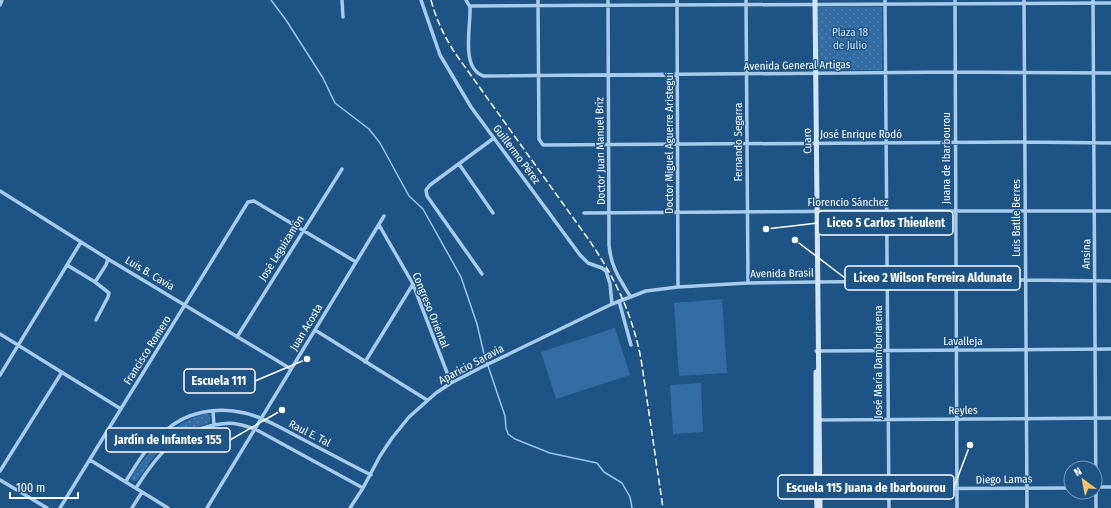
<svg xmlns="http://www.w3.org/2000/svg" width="1111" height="508" viewBox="0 0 1111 508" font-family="'Fira Sans Condensed',sans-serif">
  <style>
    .grass { fill: url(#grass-dots) }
    .garden { fill: #326ea4 }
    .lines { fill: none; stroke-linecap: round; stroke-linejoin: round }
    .stream { stroke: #9bc6ec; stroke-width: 1.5 }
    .street { stroke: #a7cbea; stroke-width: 3.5 }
    .secondary { stroke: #d3e6f8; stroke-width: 5 }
    .rail { stroke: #fff; stroke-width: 1.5; stroke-dasharray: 7 3; stroke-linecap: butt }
    .labels { text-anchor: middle; stroke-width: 3; stroke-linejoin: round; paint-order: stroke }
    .park-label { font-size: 11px; fill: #cce3f8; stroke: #1e5386 }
    .street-label { font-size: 11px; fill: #fff; stroke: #1e5386 }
    .leader { fill: none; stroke: #fff; stroke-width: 1.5 }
    .callout-dot { fill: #fff; stroke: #1e5386; stroke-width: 1.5 }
    .callout { fill: #1e5386; stroke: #fff; stroke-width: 1.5 }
    .callout-label { font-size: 12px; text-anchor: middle; font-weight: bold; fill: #fff }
  </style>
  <defs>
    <pattern id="grass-dots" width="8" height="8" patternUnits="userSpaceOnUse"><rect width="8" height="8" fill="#326ea4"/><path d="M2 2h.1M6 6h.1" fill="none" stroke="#5184b2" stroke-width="1.8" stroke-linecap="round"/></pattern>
  </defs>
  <rect width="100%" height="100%" fill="#1e5386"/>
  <path class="grass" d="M 818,7 L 882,7 L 882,70 L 818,70 Z
    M 206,414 L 210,415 L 210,421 L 208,424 C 182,429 165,442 149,463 C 145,469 142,476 136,481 L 133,481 L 131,478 L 132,475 C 152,449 172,421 206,414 Z"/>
  <path class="garden" d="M 722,299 L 727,373 L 679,376 L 674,303 Z
    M 615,328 L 630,375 L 556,399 L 541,352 Z
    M 701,383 L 703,432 L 673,434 L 670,385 Z"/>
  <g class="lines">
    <path class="stream" d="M 271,0 L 286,20 L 323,78 L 335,103 L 369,129 L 380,143 L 409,196 L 423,209 L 461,277 L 477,324 L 484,354 L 505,416 L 506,428 L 508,434 L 515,439 L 550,453 L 597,463 L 604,472 L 622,483 L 630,497 L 632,508"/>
    <path class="street" d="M 342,0 L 343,17
      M 421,0 L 440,55 L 471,107 L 580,255 L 588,263 L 602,268 L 606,271 L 610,284 L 612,304
      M 466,0 C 467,3 470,5 470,8 C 471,26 460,69 484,76 L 955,72 L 1111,73
      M 538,0 L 539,139 L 543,145 L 1024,142 L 1111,143
      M 608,0 L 609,245 C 611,267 619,278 630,296
      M 677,0 L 678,287
      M 746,0 L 748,283
      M 885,0 L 889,508
      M 955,0 L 957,508
      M 1024,0 C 1026,169 1025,339 1027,508
      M 1093,0 L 1096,508
      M 0,5 L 2,0
      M 470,6 L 1111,3
      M 459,164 L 493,213
      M 0,191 L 108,259 L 291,369
      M 584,213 L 886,211 L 1111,211
      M 379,225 L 413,284 L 451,383
      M 67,265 L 95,282 L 109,293 L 108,297 L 96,320
      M 482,274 L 427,196 L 426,190 L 430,185 L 494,138
      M 95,282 L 106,265 L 108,259
      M 619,301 L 631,345
      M 315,330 L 427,400
      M 0,334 L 121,409
      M 237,337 L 342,169
      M 816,351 L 1111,349
      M 365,362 L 413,284
      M 0,375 L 81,242
      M 213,411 L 214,425
      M 817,420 L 1111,418
      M 90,460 L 168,508
      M 0,471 L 62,372
      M 0,480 L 47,508
      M 126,481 C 137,463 148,445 165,431 C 186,412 217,406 245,413 C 266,418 286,431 306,441 C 327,452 349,464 371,475
      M 1095,487 L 1111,487
      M 136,488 C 156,457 172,435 210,426 C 219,424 228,422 237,424 C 243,425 249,427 255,429 L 363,488
      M 818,489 L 1071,488
      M 60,508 L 248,202 L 254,201 L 356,262
      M 132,508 L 142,492
      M 207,508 L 384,216
      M 350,508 L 363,488 L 380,456 L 392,438 L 409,417 L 436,393 L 451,383 L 482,367 L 612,304 L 646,291 L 678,287 L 748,283 L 817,282 L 1025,280 L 1111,281"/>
    <path class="secondary" d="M 815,0 L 820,508
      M 816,372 L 816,474
      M 816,488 L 817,508"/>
    <path class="rail" d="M 431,0 C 436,19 444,36 455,53 L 589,240 C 615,278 632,313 641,359 L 663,508"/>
  </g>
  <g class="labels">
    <g class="park-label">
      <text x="850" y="36">Plaza 18<tspan x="850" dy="13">de Julio</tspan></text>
    </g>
    <g class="street-label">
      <text transform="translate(797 65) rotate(-1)" y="4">Avenida General Artigas</text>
      <text x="861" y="138">José Enrique Rodó</text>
      <text transform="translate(807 141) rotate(-91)" y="4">Cuaro</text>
      <text transform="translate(738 142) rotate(-90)" y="4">Fernando Segarra</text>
      <text transform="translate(669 143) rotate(-90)" y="4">Doctor Miguel Aguerre Aristegui</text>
      <text transform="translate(600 151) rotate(-91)" y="4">Doctor Juan Manuel Briz</text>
      <text transform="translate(517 154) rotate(53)" y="4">Guillermo Pérez</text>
      <text transform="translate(946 158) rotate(-90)" y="4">Juana de Ibarbourou</text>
      <text x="848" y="206">Florencio Sánchez</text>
      <text transform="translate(1016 218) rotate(-90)" y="4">Luis Batlle Berres</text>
      <text transform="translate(281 248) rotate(-58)" y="4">José Leguizamón</text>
      <text transform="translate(1086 254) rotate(-89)" y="4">Ansina</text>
      <text transform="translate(150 273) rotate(31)" y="4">Luis B. Cavia</text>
      <text transform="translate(782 273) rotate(-1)" y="4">Avenida Brasil</text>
      <text transform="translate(431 310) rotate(68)" y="4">Congreso Oriental</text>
      <text transform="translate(306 327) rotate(-59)" y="4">Juan Acosta</text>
      <text x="963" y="345">Lavalleja</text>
      <text transform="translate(147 350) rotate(-58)" y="4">Francisco Romero</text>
      <text transform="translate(878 362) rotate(-90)" y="4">José María Damboriarena</text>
      <text transform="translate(471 364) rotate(-28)" y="4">Aparicio Saravia</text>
      <text transform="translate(963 410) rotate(-1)" y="4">Reyles</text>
      <text transform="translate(310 433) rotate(27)" y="4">Raul E. Tal</text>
      <text transform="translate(1004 479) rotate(-1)" y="4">Diego Lamas</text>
    </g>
  </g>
  <path class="leader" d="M766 229L818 223M795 240L845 278M307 359L255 381M282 410L230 440M970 445L954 487"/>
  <g class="callout-dot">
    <circle cx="766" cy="229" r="4"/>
    <circle cx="795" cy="240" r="4"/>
    <circle cx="307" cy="359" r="4"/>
    <circle cx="282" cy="410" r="4"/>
    <circle cx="970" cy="445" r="4"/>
  </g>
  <g class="callout">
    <rect x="818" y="211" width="135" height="24" rx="4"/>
    <rect x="845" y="266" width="175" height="24" rx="4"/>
    <rect x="184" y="369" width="71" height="24" rx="4"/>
    <rect x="106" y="428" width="124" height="24" rx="4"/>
    <rect x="778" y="475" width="176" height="24" rx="4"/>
  </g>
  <g class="callout-label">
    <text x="886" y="227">Liceo 5 Carlos Thieulent</text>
    <text x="933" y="282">Liceo 2 Wilson Ferreira Aldunate</text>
    <text x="219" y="385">Escuela 111</text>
    <text x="168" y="444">Jardín de Infantes 155</text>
    <text x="866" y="492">Escuela 115 Juana de Ibarbourou</text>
  </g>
  <g transform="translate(1083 480) rotate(328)"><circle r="19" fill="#1e5386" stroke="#7898b6"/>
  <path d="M0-3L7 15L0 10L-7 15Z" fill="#f9c467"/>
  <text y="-6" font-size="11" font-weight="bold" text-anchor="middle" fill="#ffffff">N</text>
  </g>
  <path d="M10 492v6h68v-6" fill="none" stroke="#ffffff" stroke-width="2"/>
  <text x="16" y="492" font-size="12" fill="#ffffff" stroke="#1e5386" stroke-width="3" paint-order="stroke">100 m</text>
</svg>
